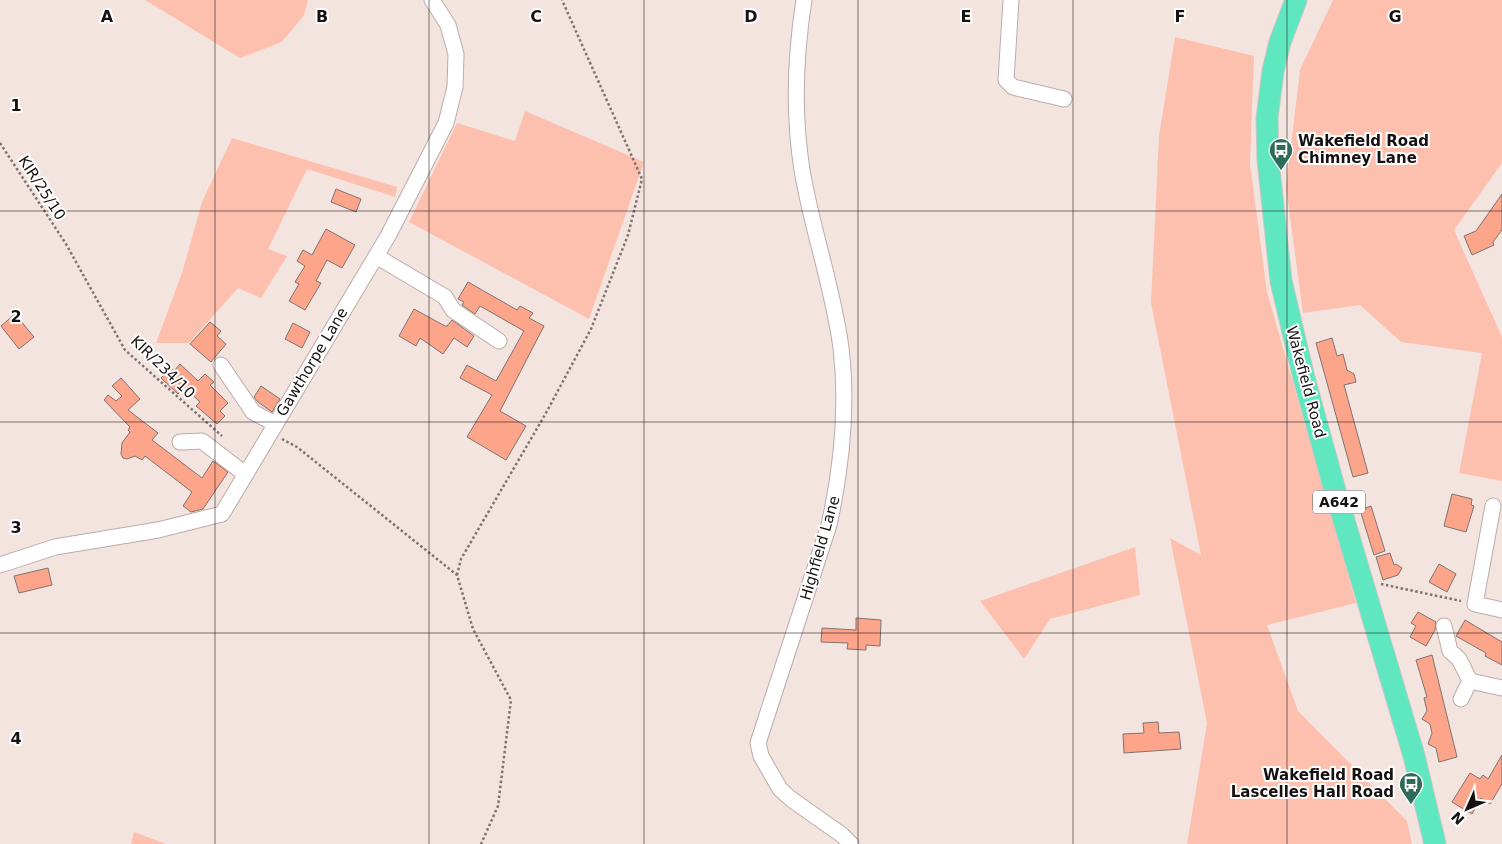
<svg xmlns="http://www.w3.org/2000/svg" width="1502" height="844" viewBox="0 0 1502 844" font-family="'DejaVu Sans',sans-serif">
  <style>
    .green { fill: #fdc0ae }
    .building { fill: #fda58a; stroke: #817370 }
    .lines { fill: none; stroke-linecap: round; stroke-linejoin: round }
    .minor-casing { stroke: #bbaca8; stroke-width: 17 }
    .highway-casing { stroke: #c7c6c6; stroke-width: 23 }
    .path { stroke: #7d7471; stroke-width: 2.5; stroke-dasharray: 2.5 2.5; stroke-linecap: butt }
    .minor { stroke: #fff; stroke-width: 15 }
    .highway { stroke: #5fe8bf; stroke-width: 21 }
    .grid { fill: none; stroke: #161110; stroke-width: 1; stroke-opacity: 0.55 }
    .labels { text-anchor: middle; stroke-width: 4; stroke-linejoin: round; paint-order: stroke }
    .shield { fill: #fff; stroke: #5c5858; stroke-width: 1 }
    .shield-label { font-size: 14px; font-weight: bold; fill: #161110 }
    .poi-label { font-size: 15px; font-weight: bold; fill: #161110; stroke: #fff; text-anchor: start }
    .street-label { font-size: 15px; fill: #161110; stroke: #fff }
    .grid-label { font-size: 16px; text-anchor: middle; font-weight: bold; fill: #161110; stroke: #fff; stroke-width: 4; stroke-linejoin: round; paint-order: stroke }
  </style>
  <rect width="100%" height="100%" fill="#f3e4e0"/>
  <path class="green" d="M 145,0 L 308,0 L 304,15 L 282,42 L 240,58 Z
    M 1333,0 L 1502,0 L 1502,163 L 1454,230 L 1502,337 L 1502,481 L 1459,473 L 1482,353 L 1401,342 L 1360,305 L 1303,313 L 1286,187 L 1300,70 Z
    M 1175,37 L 1254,56 L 1250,164 L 1267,292 L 1356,603 L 1267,625 L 1298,711 L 1407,821 L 1412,844 L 1187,844 L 1207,723 L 1170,538 L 1201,555 L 1151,303 L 1159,136 Z
    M 525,111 L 644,162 L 589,319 L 409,222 L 457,123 L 515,141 Z
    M 232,138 L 397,187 L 395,197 L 307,169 L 268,249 L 287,256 L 261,298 L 238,288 L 189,343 L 156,343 L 182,273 L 202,202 Z
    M 1135,547 L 1140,595 L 1050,619 L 1024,659 L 980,601 Z
    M 134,832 L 166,844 L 131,844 Z"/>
  <path class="building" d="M 336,189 L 361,199 L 356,212 L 331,202 Z
    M 1502,194 L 1502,230 L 1493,242 L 1494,245 L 1472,255 L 1464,236 L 1476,231 Z
    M 326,229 L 355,245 L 342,268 L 327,260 L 316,281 L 321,283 L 305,310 L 289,301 L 299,284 L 295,282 L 305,266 L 297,261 L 303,250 L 312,255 Z
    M 468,282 L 517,310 L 520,306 L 533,313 L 529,318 L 544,326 L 500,411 L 526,426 L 506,460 L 467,437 L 492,395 L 460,378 L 467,365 L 496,381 L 524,331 L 480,306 L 475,314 L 462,305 L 464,302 L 458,299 Z
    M 414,309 L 445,326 L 447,326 L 452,320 L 474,336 L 467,347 L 454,338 L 443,354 L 420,338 L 416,346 L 399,336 Z
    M 15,314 L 34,337 L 19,349 L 1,326 Z
    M 210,322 L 221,331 L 217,336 L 226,344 L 211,362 L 190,344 Z
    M 293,323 L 310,332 L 302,348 L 285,339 Z
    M 1332,338 L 1337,356 L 1343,354 L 1347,370 L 1354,374 L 1356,382 L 1344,385 L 1368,473 L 1353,477 L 1316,343 Z
    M 180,364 L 198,381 L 205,374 L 214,382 L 210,385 L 228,403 L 220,411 L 225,416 L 217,424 L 196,406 L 200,402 L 184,387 L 178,394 L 161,378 L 171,368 L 174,371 Z
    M 121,378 L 140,399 L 128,410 L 158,433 L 152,440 L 202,478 L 213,461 L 228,472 L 203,509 L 191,512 L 183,506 L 192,492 L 145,456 L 142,460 L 135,456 L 127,459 L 123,458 L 121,454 L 122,443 L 130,432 L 128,430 L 130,427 L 104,400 L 108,395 L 116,401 L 122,396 L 112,386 Z
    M 261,386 L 280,399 L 272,412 L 258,402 L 254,397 Z
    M 1452,494 L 1472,499 L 1471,505 L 1474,506 L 1466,532 L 1444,526 Z
    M 1371,506 L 1385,551 L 1374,555 L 1360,510 Z
    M 1390,553 L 1394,565 L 1396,564 L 1402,568 L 1398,575 L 1383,580 L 1376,557 Z
    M 1439,564 L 1456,574 L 1447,592 L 1429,582 Z
    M 48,568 L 52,585 L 19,593 L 14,576 Z
    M 1418,612 L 1436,622 L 1435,630 L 1426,646 L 1410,637 L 1416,626 L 1411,623 Z
    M 856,618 L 881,620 L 880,646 L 866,645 L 866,650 L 847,649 L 848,643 L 821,642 L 822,628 L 856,630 Z
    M 1465,620 L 1502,642 L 1502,665 L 1485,656 L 1486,653 L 1456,636 Z
    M 1432,655 L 1457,757 L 1439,762 L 1436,748 L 1428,744 L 1432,733 L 1430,724 L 1422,719 L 1427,711 L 1424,698 L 1427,697 L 1416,660 Z
    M 1158,722 L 1159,733 L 1179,732 L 1181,749 L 1124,753 L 1123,734 L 1144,733 L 1143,723 Z
    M 1502,755 L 1502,784 L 1490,804 L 1481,798 L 1472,814 L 1452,802 L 1470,773 L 1480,779 L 1483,775 L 1488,779 Z"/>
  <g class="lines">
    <g class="minor-casing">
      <path id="minor" d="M 804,0 C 795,57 793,113 802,170 C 812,230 833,287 841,348 C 848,407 842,466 829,525 L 758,743 L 761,756 L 780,789 L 791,799 L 842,835 L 851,844
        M 1011,0 L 1006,80 L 1013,87 L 1064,99
        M 376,256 L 445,297 L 453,310 L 499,341
        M 221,365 L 253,412 L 275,424
        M 180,442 L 202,441 L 245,474
        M 1493,506 L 1475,604 L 1502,610
        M 0,565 L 55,547 L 158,530 L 222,514 L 388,236 L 446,123 L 455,87 L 456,54 L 448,25 L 432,0
        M 1444,626 L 1450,651 L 1459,659 L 1470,681 L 1461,699
        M 1470,681 L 1502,688"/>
    </g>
    <g class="highway-casing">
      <path id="highway" d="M 1296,0 L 1280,42 L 1273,71 L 1267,118 L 1268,160 L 1281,281 L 1304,378 L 1334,487 L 1414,756 L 1435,844"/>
    </g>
    <path class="path" d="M 0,143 L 66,244 L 125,350 L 222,436
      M 282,439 L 297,447 L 457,575 L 473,629 L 511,700 L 498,806 L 481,844
      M 457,575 L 461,559 L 546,413 L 591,329 L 628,235 L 642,179 L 562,0
      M 1381,584 L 1461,601"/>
    <use href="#minor" class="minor"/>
    <use href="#highway" class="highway"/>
  </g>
  <path class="grid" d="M 215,0 L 215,844M 429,0 L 429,844M 644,0 L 644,844M 858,0 L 858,844M 1073,0 L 1073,844M 1287,0 L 1287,844M 0,211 L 1502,211M 0,422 L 1502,422M 0,633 L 1502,633"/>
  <defs>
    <g id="bus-pin" transform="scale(1.25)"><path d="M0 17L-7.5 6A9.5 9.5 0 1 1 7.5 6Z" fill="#2e6c59" stroke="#fff"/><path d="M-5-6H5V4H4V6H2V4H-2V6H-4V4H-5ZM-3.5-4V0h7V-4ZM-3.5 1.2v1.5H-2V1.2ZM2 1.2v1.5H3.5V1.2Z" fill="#fff"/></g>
  </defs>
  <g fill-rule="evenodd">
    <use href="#bus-pin" x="1281" y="150"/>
    <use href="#bus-pin" x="1411" y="784"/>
  </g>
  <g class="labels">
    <rect class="shield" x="1313" y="490.5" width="52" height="23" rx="4"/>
    <g class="shield-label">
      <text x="1339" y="507">A642</text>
    </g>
    <g class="poi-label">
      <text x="1298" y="146">Wakefield Road<tspan x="1298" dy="17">Chimney Lane</tspan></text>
      <text x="1394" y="780" text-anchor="end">Wakefield Road<tspan x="1394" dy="17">Lascelles Hall Road</tspan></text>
    </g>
    <g class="street-label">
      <text transform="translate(42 188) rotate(57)" y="5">KIR/25/10</text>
      <text transform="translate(312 362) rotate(-59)" y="5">Gawthorpe Lane</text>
      <text transform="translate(163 367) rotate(44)" y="5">KIR/234/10</text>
      <text transform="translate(1306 382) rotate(75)" y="5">Wakefield Road</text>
      <text transform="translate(820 548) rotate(-74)" y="5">Highfield Lane</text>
    </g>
  </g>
  <g class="grid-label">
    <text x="107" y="22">A</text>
    <text x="322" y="22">B</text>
    <text x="536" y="22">C</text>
    <text x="751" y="22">D</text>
    <text x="966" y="22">E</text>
    <text x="1180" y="22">F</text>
    <text x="1395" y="22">G</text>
    <text x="16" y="111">1</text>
    <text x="16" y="322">2</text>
    <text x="16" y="533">3</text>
    <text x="16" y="744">4</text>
  </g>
  <g transform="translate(1467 809) rotate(225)" stroke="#ffffff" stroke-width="4" paint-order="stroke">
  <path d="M0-4L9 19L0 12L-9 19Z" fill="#161110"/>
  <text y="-8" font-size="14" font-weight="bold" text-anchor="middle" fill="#161110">N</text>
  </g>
</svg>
